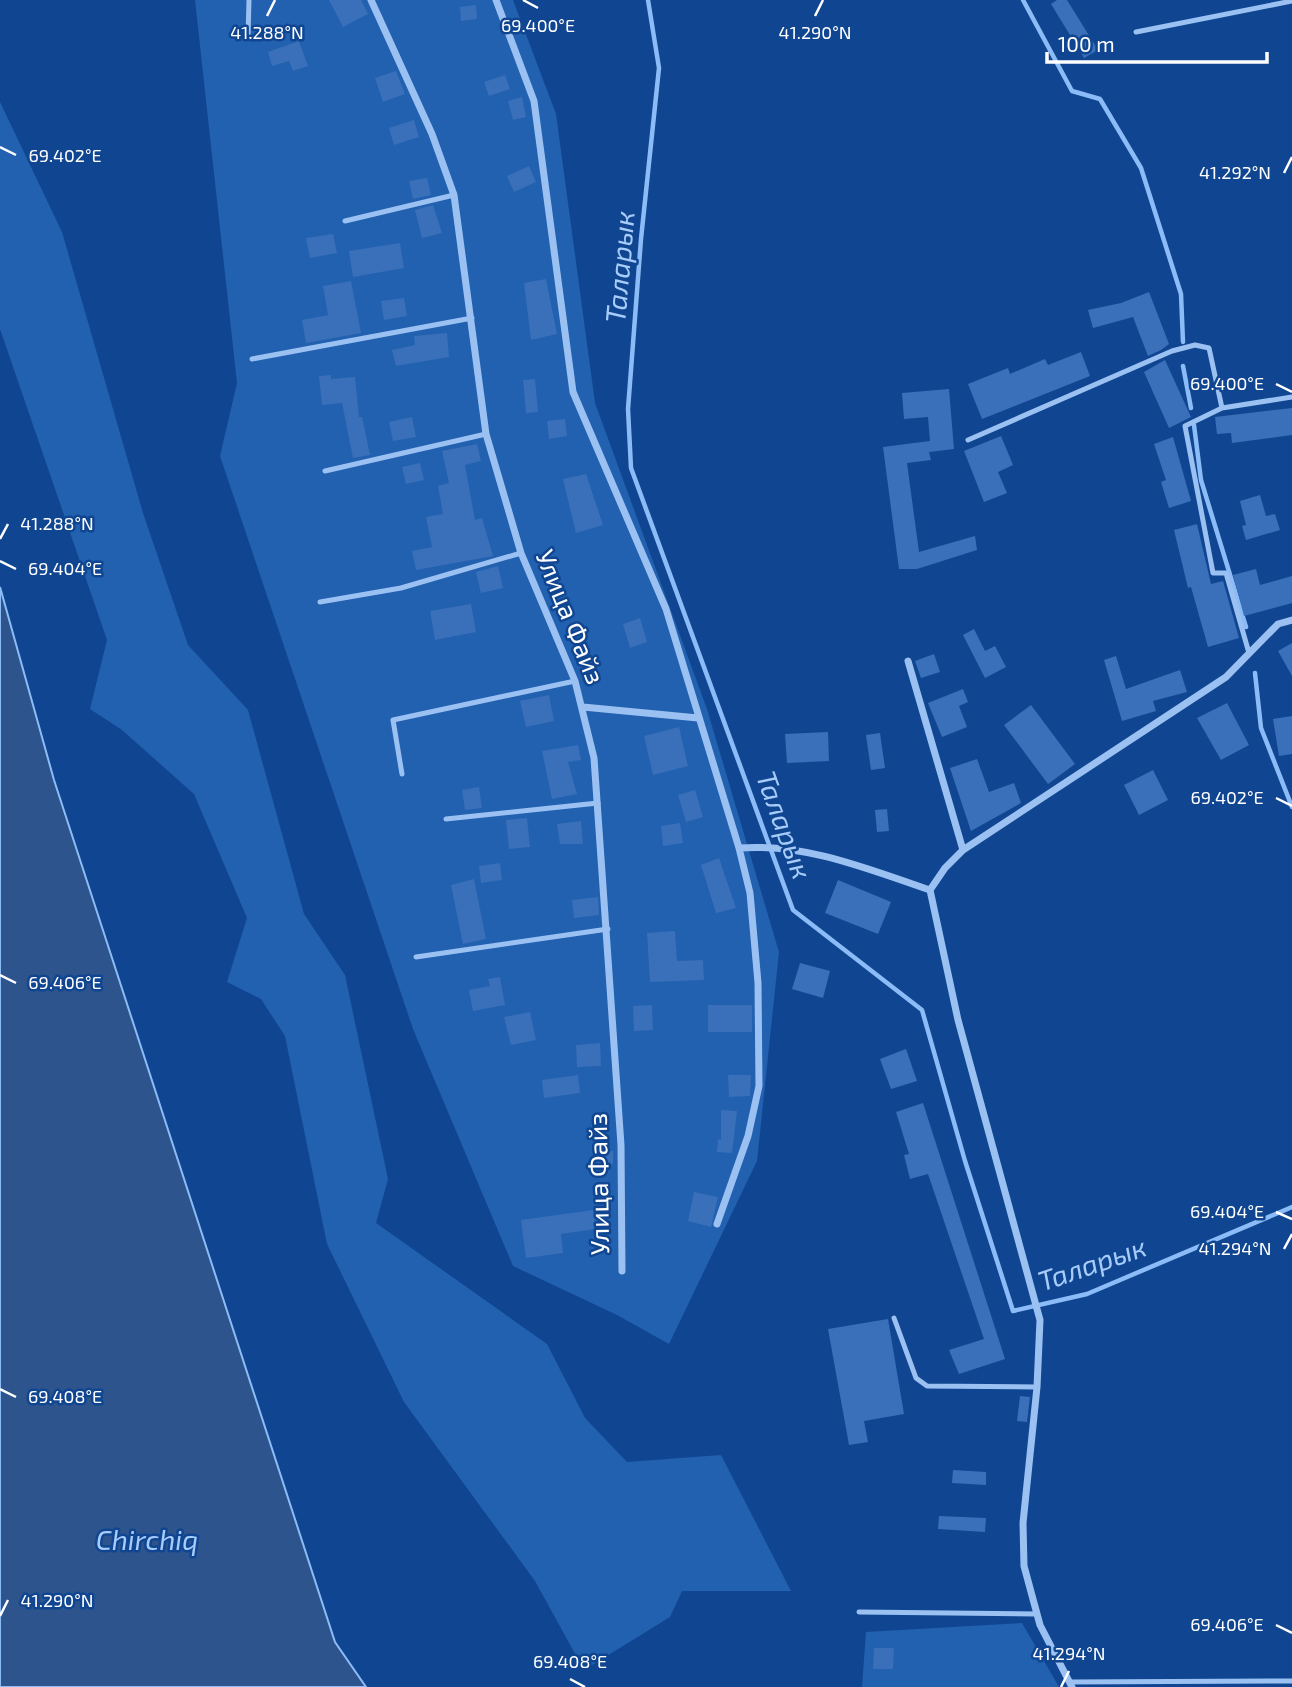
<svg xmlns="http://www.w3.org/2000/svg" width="1292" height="1687" viewBox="0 0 1292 1687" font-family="'Exo 2',sans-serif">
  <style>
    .green { fill: #2260b0 }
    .water { fill: #2d548c; stroke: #8cbcf7; stroke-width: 2 }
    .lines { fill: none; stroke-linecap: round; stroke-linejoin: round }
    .stream { stroke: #8cbcf7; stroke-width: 4.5 }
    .building { fill: #3970b9 }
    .lane { stroke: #9bc1f3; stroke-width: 5 }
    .street { stroke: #9bc1f3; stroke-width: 7 }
    .ticks { fill: none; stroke: #fff; stroke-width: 2.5 }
    .labels { text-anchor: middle; stroke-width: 5; stroke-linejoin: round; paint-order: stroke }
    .street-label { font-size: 26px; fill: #fff; stroke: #104691 }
    .water-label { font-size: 28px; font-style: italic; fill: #a7ccfa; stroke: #104691 }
    .ticks-label { font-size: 18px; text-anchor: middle; fill: #fff; stroke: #104691; stroke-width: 5; stroke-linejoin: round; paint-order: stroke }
  </style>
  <rect width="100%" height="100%" fill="#104691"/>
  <path class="green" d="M 195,0 L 513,0 L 556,114 L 595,403 L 707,709 L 779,952 L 757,1161 L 669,1344 L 617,1315 L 513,1266 L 413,1029 L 220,456 L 237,383 Z
    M 0,102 L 62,232 L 143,513 L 188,645 L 248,710 L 304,914 L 345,975 L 388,1179 L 376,1223 L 547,1344 L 585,1418 L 627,1462 L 721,1455 L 791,1591 L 682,1591 L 670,1617 L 584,1670 L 535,1581 L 404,1402 L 327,1244 L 285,1036 L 261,999 L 227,982 L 247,918 L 194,794 L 122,730 L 90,709 L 107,640 L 0,329 Z
    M 1022,1623 L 1059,1687 L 862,1687 L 866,1632 Z"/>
  <path class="water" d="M 0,587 L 54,780 L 335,1642 L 366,1687 L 0,1687 Z"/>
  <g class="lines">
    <path class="stream" d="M 648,0 L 659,68 L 641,239 L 628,409 L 631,468 L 793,910 L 922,1010 L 965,1161 L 1013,1311 L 1087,1294 L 1292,1207
      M 1023,0 L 1072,91 L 1100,99 L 1141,168 L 1181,294 L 1183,342
      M 1183,366 L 1191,408
      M 1194,425 L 1201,480 L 1246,627
      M 1255,673 L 1261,728 L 1292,807"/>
  </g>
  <path class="building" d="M 329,0 L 361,0 L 368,14 L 343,27 Z
    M 1057,0 L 1067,0 L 1098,50 L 1084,58 L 1051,4 Z
    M 476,5 L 477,19 L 461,21 L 460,7 Z
    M 299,41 L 308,66 L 293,71 L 289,61 L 272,66 L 268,52 Z
    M 396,71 L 405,94 L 383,102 L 375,78 Z
    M 505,75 L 510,89 L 489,96 L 484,82 Z
    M 522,97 L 526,117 L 513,120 L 508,101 Z
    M 414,120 L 419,137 L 394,145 L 389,128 Z
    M 529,166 L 536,182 L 514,192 L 507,176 Z
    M 427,178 L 431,195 L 413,199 L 409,181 Z
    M 433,205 L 442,233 L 422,238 L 415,210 Z
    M 333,234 L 337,253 L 310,258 L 306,238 Z
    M 400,243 L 404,268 L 353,277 L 349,251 Z
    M 546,279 L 557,334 L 531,340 L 524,283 Z
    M 351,281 L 361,333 L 306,343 L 302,320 L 328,315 L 323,286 Z
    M 1149,292 L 1169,344 L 1161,350 L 1148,356 L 1133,317 L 1093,328 L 1088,310 L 1121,303 Z
    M 404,298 L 407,316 L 384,320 L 381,301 Z
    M 447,333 L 449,357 L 396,366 L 392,350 L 415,345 L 414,336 Z
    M 1081,352 L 1090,376 L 982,419 L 968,384 L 1008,368 L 1010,374 L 1045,359 L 1048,365 Z
    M 1165,360 L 1191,417 L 1169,428 L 1144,372 Z
    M 331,375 L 331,379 L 355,377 L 359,417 L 362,417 L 370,455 L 353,458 L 342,403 L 322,405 L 319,376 Z
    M 535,379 L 538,412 L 526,413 L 523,380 Z
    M 949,389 L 954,449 L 929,452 L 931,460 L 907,463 L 919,552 L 975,536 L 977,550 L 917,569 L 899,569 L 883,447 L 930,441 L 928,417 L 904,419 L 902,393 Z
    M 1292,408 L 1292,435 L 1232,443 L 1231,433 L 1217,434 L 1215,417 Z
    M 412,417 L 416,437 L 393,441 L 389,422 Z
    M 565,419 L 567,436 L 549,439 L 547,421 Z
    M 1001,436 L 1013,465 L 998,472 L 1007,493 L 984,502 L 964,451 Z
    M 1173,437 L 1191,501 L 1169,508 L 1161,482 L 1166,480 L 1154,444 Z
    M 477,444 L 481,461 L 465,465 L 475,520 L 482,518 L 493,556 L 416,570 L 412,551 L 432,547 L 426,517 L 443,514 L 438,486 L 449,483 L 442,451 Z
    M 420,463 L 424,480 L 406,484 L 402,467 Z
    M 586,474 L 603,525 L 576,533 L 563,479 Z
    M 1260,495 L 1266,516 L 1275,514 L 1280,530 L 1246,540 L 1242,526 L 1246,525 L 1240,501 Z
    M 1197,524 L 1211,584 L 1223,581 L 1239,638 L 1208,647 L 1191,587 L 1188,588 L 1174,530 Z
    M 498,566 L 503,588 L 481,593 L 476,572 Z
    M 1256,569 L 1260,585 L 1292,576 L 1292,603 L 1244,616 L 1233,575 Z
    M 471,604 L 476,632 L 435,640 L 430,611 Z
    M 640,618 L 647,642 L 630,648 L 623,624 Z
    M 974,629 L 985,651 L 995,646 L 1006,667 L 985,678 L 963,635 Z
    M 1292,643 L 1292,676 L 1278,651 Z
    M 934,654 L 940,672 L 921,678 L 915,661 Z
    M 1116,656 L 1126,689 L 1180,670 L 1187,692 L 1153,701 L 1156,711 L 1122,721 L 1104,660 Z
    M 963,689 L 968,702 L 959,706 L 967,727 L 942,737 L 928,703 Z
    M 549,695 L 554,721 L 526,727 L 520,701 Z
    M 1227,703 L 1249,745 L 1221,760 L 1197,718 Z
    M 1031,705 L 1075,764 L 1048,784 L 1004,725 Z
    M 1292,716 L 1292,754 L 1279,756 L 1273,719 Z
    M 679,727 L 688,766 L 653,775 L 644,736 Z
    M 828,732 L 829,761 L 787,763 L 785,734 Z
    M 880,733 L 885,768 L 871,770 L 866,735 Z
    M 578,745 L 581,760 L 568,762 L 577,794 L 552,799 L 542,751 Z
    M 977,759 L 989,792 L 1014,783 L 1021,803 L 971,831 L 950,768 Z
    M 1153,770 L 1168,800 L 1139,815 L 1124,785 Z
    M 479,787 L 482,808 L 465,810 L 462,790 Z
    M 695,790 L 703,817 L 686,822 L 678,795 Z
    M 887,809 L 889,831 L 877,832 L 875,810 Z
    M 527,818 L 530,847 L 509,849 L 506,820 Z
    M 581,821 L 583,844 L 560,844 L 557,824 Z
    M 680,823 L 683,843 L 663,846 L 661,826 Z
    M 719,858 L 736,908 L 716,913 L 701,865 Z
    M 500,863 L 502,880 L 481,883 L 479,866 Z
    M 474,879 L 486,939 L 463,944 L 451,885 Z
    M 838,880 L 891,902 L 878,934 L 825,913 Z
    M 598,897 L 599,915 L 574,918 L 572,900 Z
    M 675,931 L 677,961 L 703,960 L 704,980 L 650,982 L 647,933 Z
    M 800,963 L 830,971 L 823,998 L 792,989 Z
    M 500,977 L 505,1005 L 473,1011 L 469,990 L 490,986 L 488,979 Z
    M 652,1005 L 653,1030 L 634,1031 L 633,1006 Z
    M 708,1005 L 752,1005 L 752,1032 L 708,1032 Z
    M 530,1012 L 536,1040 L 511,1045 L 504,1017 Z
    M 600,1043 L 601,1066 L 577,1067 L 576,1045 Z
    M 906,1049 L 917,1081 L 891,1089 L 880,1059 Z
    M 578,1075 L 580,1093 L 544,1098 L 542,1080 Z
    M 728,1075 L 751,1075 L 750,1096 L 729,1097 Z
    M 923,1103 L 1005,1359 L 959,1374 L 949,1350 L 984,1339 L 928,1174 L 910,1179 L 904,1155 L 909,1154 L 896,1112 Z
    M 721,1110 L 737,1111 L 732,1153 L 717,1152 L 718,1139 L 721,1140 Z
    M 613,1151 L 613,1164 L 596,1165 L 595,1152 Z
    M 694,1192 L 718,1197 L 711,1227 L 688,1221 Z
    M 593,1210 L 596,1229 L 561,1234 L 563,1253 L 526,1258 L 521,1220 Z
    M 888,1319 L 904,1414 L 864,1421 L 868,1442 L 849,1445 L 828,1329 Z
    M 1020,1396 L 1030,1397 L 1027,1422 L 1017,1421 Z
    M 953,1470 L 986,1472 L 986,1485 L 952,1483 Z
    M 939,1516 L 986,1518 L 985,1532 L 938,1529 Z
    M 874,1648 L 894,1648 L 893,1669 L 873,1669 Z"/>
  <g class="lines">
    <path class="lane" d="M 1136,32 L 1292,1
      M 248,36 L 249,0
      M 345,221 L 454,195
      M 252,359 L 472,318
      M 1222,408 L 1185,426 L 1213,573 L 1226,573 L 1249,653
      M 968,440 L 1172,351 L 1195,345 L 1209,348 L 1222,408 L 1292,397
      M 325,471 L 486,434
      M 320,602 L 401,588 L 521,553
      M 402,774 L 393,720 L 575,681
      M 446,819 L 598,803
      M 416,957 L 608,929
      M 894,1318 L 916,1378 L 927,1386 L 1037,1387
      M 859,1612 L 1036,1614
      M 1069,1682 L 1292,1681"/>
    <path class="street" d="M 371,0 L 432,134 L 454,195 L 486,434 L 521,553 L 575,681 L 594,758 L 621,1145 L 622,1271
      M 496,0 L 534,101 L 573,392 L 666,609 L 739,848 L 750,893 L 758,983 L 759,1086 L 748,1136 L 717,1224
      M 908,661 L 963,850
      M 583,707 L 698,718
      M 739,848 C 806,843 868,869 930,890 L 958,1020 L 1040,1320 L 1037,1387 L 1023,1523 L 1024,1566 L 1040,1625 L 1072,1687
      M 930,890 L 945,868 L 963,850 L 1226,677 L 1278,624 L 1292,620"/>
  </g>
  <path class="ticks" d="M 523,0 L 538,8M 267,16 L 275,0M 815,16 L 823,0M 0,147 L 16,155M 1284,173 L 1292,157M 1276,384 L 1292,392M 0,539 L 8,524M 0,561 L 16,569M 1276,798 L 1292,806M 0,975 L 16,983M 1276,1212 L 1292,1219M 1284,1249 L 1292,1234M 0,1389 L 16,1397M 0,1616 L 8,1600M 1276,1625 L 1292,1633M 570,1679 L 585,1687M 1061,1687 L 1069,1671"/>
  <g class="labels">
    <g class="street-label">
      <text transform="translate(570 617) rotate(68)" y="9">Улица Файз</text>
      <text transform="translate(599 1184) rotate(-91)" y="9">Улица Файз</text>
    </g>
    <g class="water-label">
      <text transform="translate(620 267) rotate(-85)" y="10">Таларык</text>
      <text transform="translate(784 825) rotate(70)" y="10">Таларык</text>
      <text transform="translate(1092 1264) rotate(-19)" y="10">Таларык</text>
      <text x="147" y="1550">Chirchiq</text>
    </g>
  </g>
  <g class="ticks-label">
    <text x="538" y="32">69.400°E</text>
    <text x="267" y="39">41.288°N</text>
    <text x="815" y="39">41.290°N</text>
    <text x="65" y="162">69.402°E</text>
    <text x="1235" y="179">41.292°N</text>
    <text x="1227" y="390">69.400°E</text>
    <text x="57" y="530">41.288°N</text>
    <text x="65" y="575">69.404°E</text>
    <text x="1227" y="804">69.402°E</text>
    <text x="65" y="989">69.406°E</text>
    <text x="1227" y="1218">69.404°E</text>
    <text x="1235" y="1255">41.294°N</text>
    <text x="65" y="1403">69.408°E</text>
    <text x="57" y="1607">41.290°N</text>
    <text x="1227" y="1631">69.406°E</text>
    <text x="1069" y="1660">41.294°N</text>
    <text x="570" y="1668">69.408°E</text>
  </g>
  <path d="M1047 52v10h220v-10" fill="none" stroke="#ffffff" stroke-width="3.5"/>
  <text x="1058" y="52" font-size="21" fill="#ffffff" stroke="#104691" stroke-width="5" paint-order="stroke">100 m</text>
</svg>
